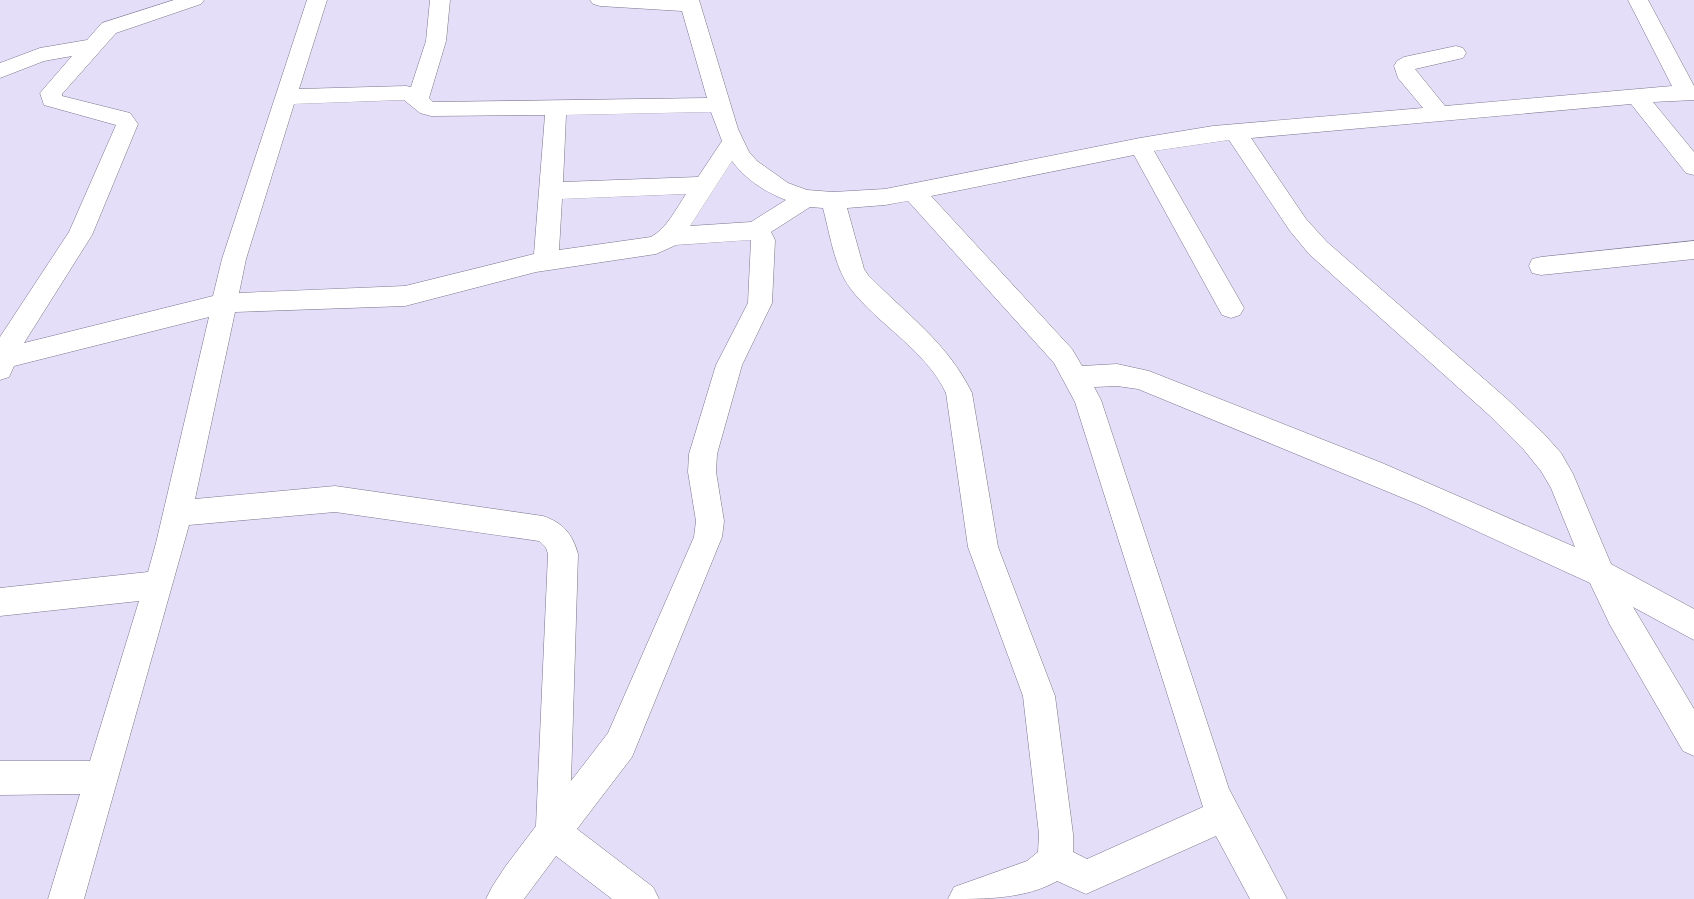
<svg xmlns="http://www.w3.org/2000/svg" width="1694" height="899" viewBox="0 0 1694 899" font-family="Georgia,serif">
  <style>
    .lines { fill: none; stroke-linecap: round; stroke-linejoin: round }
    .minor-casing { stroke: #7a758d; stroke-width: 1 }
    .minor { fill: #fff; fill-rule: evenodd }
  </style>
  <rect width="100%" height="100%" fill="#e4def9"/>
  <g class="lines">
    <g class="minor-casing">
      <path id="minor" d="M 174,0 L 204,0 L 201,4 L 116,33 L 62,94 L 62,96 L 130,113 L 138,124 L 92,235 L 24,343 L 213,296 L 222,259 L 307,0 L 327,0 L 299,89 L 406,86 L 411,87 L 426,41 L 430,0 L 450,0 L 446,41 L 429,98 L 433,102 L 707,98 L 682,11 L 600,6 L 593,4 L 590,0 L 699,0 L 738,129 L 749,152 L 757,161 L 788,183 L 807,190 L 833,192 L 885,189 L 1140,138 L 1213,126 L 1423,108 L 1398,78 L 1394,66 L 1397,61 L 1404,57 L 1456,46 L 1463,48 L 1466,53 L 1463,58 L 1415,69 L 1445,106 L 1672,86 L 1628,0 L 1648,0 L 1694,86 L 1694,100 L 1653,102 L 1694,152 L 1694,175 L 1686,173 L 1631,104 L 1251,138 L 1306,219 L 1327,242 L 1507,399 L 1544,434 L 1561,453 L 1573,474 L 1611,564 L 1694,609 L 1694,640 L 1633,607 L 1694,709 L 1694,756 L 1683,751 L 1610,625 L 1590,583 L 1420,505 L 1138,389 L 1117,386 L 1094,387 L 1101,400 L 1229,789 L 1287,899 L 1250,899 L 1216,836 L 1086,894 L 1057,881 C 1026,899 985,899 948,899 L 954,887 L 1027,861 L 1038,852 L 1039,834 L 1023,696 L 968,547 L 946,393 C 925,349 879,326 850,288 C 834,266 830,234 823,208 L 810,207 L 771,232 L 775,240 L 772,303 L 742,365 L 717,454 L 716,472 L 724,521 L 722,537 L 632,757 L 577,829 L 653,887 L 659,899 L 612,899 L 556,856 L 524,899 L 486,899 L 492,887 L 505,867 L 536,826 L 548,554 L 546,548 L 539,541 L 335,512 L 189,525 L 84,899 L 48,899 L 80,794 L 0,795 L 0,761 L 90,761 L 139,601 L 0,616 L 0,588 L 148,572 L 156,543 L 209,317 L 14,366 L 9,377 L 0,380 L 0,337 L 69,232 L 116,125 L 44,105 L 40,93 L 72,56 L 44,61 L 0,78 L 0,63 L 40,48 L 87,40 L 102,23 ZM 404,100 L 420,113 L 431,116 L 545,115 L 534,254 L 405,286 L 239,293 L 246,259 L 294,104 ZM 711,112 L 722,141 L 698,177 L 563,182 L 566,115 ZM 1229,140 L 1290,231 L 1309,254 L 1489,415 L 1524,450 L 1541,471 L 1551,488 L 1575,547 L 1382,463 L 1149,371 L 1117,364 L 1082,366 L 1072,349 L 931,196 L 1134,155 L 1222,315 L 1231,318 L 1240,315 L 1244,308 L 1154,151 ZM 732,161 C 745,179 765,192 786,200 L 751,222 L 690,226 ZM 686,194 C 676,209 667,228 651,237 L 559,250 L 562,199 ZM 908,201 L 1054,363 L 1075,402 L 1203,807 L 1087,859 L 1073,852 L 1073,834 L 1055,696 L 998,547 L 972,393 C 947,342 907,315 868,275 L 864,269 L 847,208 L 885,205 ZM 751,240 L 748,303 L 716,365 L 689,454 L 688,472 L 696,521 L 694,537 L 608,733 L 571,781 L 578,554 C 572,533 563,523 543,516 L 335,486 L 195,499 L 235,312 L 405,306 L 536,272 L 656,254 L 676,245 Z
        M 1694,241 L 1694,259 L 1541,275 L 1532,273 L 1529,266 L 1532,259 L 1541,257 Z"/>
    </g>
    <use href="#minor" class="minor"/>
  </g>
</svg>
